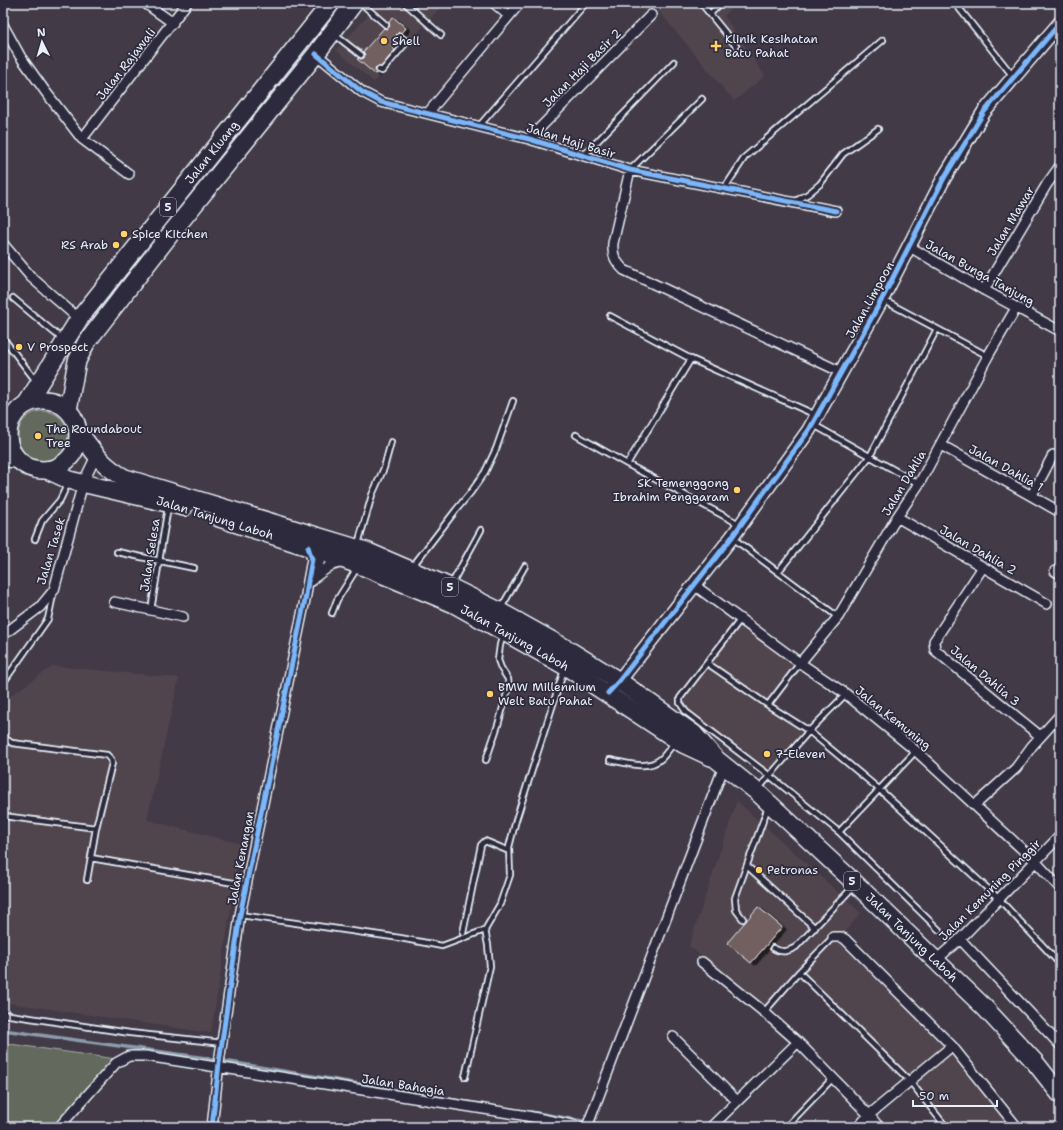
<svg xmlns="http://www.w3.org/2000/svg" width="1063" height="1130" viewBox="0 0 1063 1130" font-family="'Shantell Sans',sans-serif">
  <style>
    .built { fill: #51454e }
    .green { fill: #64695c; stroke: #a6adaa }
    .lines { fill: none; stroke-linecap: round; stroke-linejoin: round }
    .stream { stroke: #8c9cac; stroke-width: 3.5 }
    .building { fill: #725e5f; stroke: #e8f1f8; filter: url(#shadow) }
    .lane-casing { stroke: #e8f1f8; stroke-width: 8 }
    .street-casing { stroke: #e8f1f8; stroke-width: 12 }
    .secondary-casing { stroke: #e8f1f8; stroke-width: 16 }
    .primary-casing { stroke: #e8f1f8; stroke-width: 17 }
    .highway-casing { stroke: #e8f1f8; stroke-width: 20 }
    .lane { stroke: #2f2a3d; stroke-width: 4.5 }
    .street { stroke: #2f2a3d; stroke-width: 9 }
    .secondary { stroke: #2f2a3d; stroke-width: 13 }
    .primary { stroke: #2f2a3d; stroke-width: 14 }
    .highway { stroke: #2f2a3d; stroke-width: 17 }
    .cycleway-casing { stroke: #2f2a3d; stroke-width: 8 }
    .cycleway { stroke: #7ab7fb; stroke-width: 5 }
    .poi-dot { fill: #ffd166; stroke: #2f2a3d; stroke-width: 1.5 }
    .labels { text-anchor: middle; stroke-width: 3.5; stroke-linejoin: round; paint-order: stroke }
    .shield { fill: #2f2a3d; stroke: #b0b5c0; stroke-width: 1 }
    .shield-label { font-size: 11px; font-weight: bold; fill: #e8f1f8 }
    .poi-label { font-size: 12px; fill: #e8f1f8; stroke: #2f2a3d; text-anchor: start }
    .street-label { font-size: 12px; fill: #e8f1f8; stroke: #2f2a3d }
  </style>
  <defs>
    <filter id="shadow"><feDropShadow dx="4.5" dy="2.5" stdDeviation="0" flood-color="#0009"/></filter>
  </defs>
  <rect width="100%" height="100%" fill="#433a47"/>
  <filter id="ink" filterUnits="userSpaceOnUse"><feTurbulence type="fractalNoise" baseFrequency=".025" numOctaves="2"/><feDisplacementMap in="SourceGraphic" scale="8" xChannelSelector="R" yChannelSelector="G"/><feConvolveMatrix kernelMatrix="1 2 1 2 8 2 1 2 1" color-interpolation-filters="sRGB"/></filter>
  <g filter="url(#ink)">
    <path class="built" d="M 380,3 L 444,3 L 374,82 L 336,50 Z
      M 652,3 L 737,3 L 724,16 L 765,76 L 734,101 Z
      M 741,615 L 806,662 L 773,704 L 814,731 L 770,780 L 684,713 L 678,704 L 677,697 Z
      M 53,666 L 179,678 L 147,820 L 241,844 L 211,1033 L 3,1002 L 3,701 Z
      M 737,801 L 861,913 L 844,933 L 956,1045 L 1022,1127 L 942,1127 L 904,1080 L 799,976 L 769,1011 L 689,946 Z"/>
    <path class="green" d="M18 436a25 25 0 1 1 50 0a25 25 0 1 1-50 0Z
      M 3,1043 L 116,1059 L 52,1127 L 3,1127 Z"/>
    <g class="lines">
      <path class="stream" d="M 3,1030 L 206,1058 L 484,1105
        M 531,1112 L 594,1123 L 600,1127"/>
    </g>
    <path class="building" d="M 393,17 L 406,28 L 402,33 L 399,32 L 397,34 L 397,38 L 391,46 L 395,50 L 381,67 L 376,67 L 375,70 L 377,73 L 375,74 L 357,59 L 358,58 L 361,59 L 364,58 L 365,55 L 363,52 L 384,28 L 387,29 L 389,27 L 389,22 Z
      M 758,907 L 782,927 L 751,963 L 727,943 Z"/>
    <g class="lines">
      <g class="lane-casing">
        <path id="lane" d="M 361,3 L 386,25
          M 405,3 L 441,35
          M 701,3 L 736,46
          M 955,3 L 1012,75
          M 710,14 L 721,3
          M 335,35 L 361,55
          M 379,70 L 382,71 L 406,43 L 405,40 L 400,36
          M 480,125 L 586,3
          M 583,156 L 674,62
          M 630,170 L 702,99
          M 724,189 L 745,157 L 883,40
          M 794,202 L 808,194 L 820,184 L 843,154 L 878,129
          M 13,298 L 62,339
          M 883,300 L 988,356
          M 610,316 L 691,359 L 816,415
          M 3,338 L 36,381
          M 691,359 L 627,464 L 739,524
          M 814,425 L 919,484
          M 576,435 L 627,464
          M 35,539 L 42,521 L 60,500 L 68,483
          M 734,539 L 838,617
          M 358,544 L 372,495 L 384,468 L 391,442
          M 117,552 L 194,568
          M 412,567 L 456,510 L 471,492 L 485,472 L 496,449 L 513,401
          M 778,572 L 870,456 L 937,329
          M 452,583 L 481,530
          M 501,608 L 525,566
          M 151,610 L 168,507
          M 332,613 L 337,600 L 357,568
          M 740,620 L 680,698 L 680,703 L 686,712 L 770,776 L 839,832 L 939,930
          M 707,663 L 768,705 L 809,731 L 880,790 L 999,899 L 1060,964
          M 3,683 L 48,619 L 53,595
          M 768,705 L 800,663
          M 3,735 L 6,739 L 12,743 L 107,755 L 111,759 L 112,763 L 96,828 L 87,880
          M 486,760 L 498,725 L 509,686 L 508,679 L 501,668 L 498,660 L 500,645 L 503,635
          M 610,760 C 627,763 648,771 662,758 C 666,754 670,748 674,743
          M 758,789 L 809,731 L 846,694
          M 3,816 L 96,828
          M 839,832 L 916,751
          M 91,858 L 245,885
          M 747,866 L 815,928
          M 240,915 L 400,938 L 442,946 L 485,930 L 500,904 L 510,875 L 509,847 L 516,820 L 564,670
          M 743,919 L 736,910 L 735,898 L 768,807
          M 463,933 L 481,845 L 485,841 L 509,851
          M 773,948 C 782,953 787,952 796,947 L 853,887
          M 799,972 L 910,1081 L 946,1127
          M 764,1012 L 799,972 L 833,937
          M 3,1014 L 130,1033 L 223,1043
          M 465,1077 L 490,966 L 488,945 L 485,930
          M 786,1127 L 833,1078"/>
      </g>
      <g class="street-casing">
        <path id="street" d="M 145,3 L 173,23
          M 494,3 L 509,16
          M 3,25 L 20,56 L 45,91 L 82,139 L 129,174
          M 316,54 L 362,92 L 381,102 L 529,139 L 630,170 L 836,211
          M 428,113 L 520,3
          M 82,139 L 187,3
          M 529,139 L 651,15
          M 630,170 L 613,243 C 612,255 615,261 624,270 L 841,372
          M 3,244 L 31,277 L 79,319
          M 910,247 L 984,290 L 1060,331
          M 984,290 L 1047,184 L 1060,166
          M 941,445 L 1060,512
          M 1032,495 L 1053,455
          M 897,517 L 1047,604
          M 983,567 L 934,641 L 935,650 L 1040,736
          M 1055,571 L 1060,574
          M 315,577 L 330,566 L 343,562
          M 312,581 L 324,550
          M 694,585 L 800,663 L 846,694 L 916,751 L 1036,862 L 1060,888
          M 114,602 L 183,617
          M 3,635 L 40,607 L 54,590 L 83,483 L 96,456
          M 800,663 L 838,617 L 897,517 L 919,484 L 988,356 L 1016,308
          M 975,805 L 1016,768 L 1032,746 L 1060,715
          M 833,937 L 841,937 L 845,939 L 952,1046 L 1017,1127
          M 960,939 L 1060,1045
          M 936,960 L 960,939 L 1060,836
          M 702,962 L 764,1012 L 798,1042 L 869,1115 L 879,1127
          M 673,1037 L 737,1101
          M 59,1127 L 116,1063 L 129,1056 L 146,1056 L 522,1115 L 582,1127
          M 212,1127 L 219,1063 L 240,915 L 306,595 L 308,581 L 312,559 L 308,547
          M 587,1127 L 724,766
          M 711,1127 L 798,1042
          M 858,1127 L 869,1115 L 952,1046"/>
      </g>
      <g class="secondary-casing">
        <path id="secondary" d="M 608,693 L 619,681 L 732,537 L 809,430 L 882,299 L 944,178 L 984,112 L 1060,23"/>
      </g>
      <g class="primary-casing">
        <path id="primary" d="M 3,420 L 12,417
          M 3,459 L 19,461"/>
      </g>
      <g class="highway-casing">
        <g id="highway">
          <circle cx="43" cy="435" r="35"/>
          <path id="s1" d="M 27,403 L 79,319 L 331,3"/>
          <path d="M 68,410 L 77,361 L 86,343 L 172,232 L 316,54 L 354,3"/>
          <path id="s2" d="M 78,431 C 93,451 102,466 125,478 L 366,551 L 450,587 L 499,611 L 567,649 L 619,681 L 694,734 L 716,759 L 756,791 L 856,884 L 984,1007 L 1034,1061 L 1060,1094"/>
          <path d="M 47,470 L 69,480 L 184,507"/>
          <path id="s3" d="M 219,518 L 308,547 L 359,565 L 454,604 L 565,666 L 683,744 L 711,757"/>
        </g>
      </g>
      <use href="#lane" class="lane"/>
      <use href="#street" class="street"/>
      <use href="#secondary" class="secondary"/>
      <use href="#primary" class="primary"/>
      <use href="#highway" class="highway"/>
      <g class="cycleway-casing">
        <path id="cycleway" d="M 316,54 L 362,92 L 381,102 L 529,139 L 630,170 L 836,211
          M 608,693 L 619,681 L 732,537 L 809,430 L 882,299 L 944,178 L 984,112 L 1060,23
          M 212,1127 L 219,1063 L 240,915 L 306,595 L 308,581 L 312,559 L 308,547"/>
      </g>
      <use href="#cycleway" class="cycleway"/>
    </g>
  </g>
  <g class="poi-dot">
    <circle cx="384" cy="41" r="4"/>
    <path d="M714 40h4v4h4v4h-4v4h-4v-4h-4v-4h4z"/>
    <circle cx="124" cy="234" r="4"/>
    <circle cx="116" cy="245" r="4"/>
    <circle cx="19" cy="347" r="4"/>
    <circle cx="38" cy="436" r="4"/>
    <circle cx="737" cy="490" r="4"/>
    <circle cx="490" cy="694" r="4"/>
    <circle cx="767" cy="754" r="4"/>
    <circle cx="759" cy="870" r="4"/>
  </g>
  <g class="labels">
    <g class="shield">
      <rect x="160" y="198" width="16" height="18" rx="3"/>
      <rect x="442" y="578" width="16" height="18" rx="3"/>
      <rect x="844" y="872" width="16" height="18" rx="3"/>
    </g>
    <g class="shield-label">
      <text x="168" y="211">5</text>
      <text x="450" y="591">5</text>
      <text x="852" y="885">5</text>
    </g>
    <g class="poi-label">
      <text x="725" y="43">Klinik Kesihatan<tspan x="725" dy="14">Batu Pahat</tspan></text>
      <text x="392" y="45">Shell</text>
      <text x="132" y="238">Spice Kitchen</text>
      <text x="108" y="249" text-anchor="end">RS Arab</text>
      <text x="27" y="351">V Prospect</text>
      <text x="46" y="433">The Roundabout<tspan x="46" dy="14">Tree</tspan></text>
      <text x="729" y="487" text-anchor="end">SK Temenggong<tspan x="729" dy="14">Ibrahim Penggaram</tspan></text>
      <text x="498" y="691">BMW Millennium<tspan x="498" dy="14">Welt Batu Pahat</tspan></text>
      <text x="775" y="758">7-Eleven</text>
      <text x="767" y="874">Petronas</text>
    </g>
    <g class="street-label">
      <text transform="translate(126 64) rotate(-52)" y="4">Jalan Rajawali</text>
      <text transform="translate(582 68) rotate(-45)" y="4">Jalan Haji Basir 2</text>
      <text transform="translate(571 141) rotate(17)" y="4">Jalan Haji Basir</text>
      <text dy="4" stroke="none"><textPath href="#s1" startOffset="312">Jalan Kluang</textPath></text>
      <text transform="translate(1011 221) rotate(-59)" y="4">Jalan Mawar</text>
      <text transform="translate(980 273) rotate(29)" y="4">Jalan Bunga Tanjung</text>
      <text transform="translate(870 300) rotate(-61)" y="4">Jalan Limpoon</text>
      <text transform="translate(1006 468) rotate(29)" y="4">Jalan Dahlia 1</text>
      <text transform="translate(904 483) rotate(-59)" y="4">Jalan Dahlia</text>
      <text transform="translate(215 518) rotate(17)" y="4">Jalan Tanjung Laboh</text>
      <text transform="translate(978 550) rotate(30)" y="4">Jalan Dahlia 2</text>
      <text transform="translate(51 551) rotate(-73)" y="4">Jalan Tasek</text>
      <text transform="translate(150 555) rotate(-81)" y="4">Jalan Selesa</text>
      <text dy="4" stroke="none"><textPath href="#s3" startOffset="320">Jalan Tanjung Laboh</textPath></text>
      <text transform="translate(985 676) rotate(40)" y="4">Jalan Dahlia 3</text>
      <text transform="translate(893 718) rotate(39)" y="4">Jalan Kemuning</text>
      <text transform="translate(241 858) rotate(-79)" y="4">Jalan Kenangan</text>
      <text transform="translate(990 890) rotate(-45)" y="4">Jalan Kemuning Pinggir</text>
      <text dy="4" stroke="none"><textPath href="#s2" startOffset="994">Jalan Tanjung Laboh</textPath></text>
      <text transform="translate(403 1085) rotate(9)" y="4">Jalan Bahagia</text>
    </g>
  </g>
  <rect width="1063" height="1130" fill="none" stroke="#2f2a3d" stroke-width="16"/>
  <rect x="8" y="8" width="1047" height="1114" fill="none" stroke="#e8f1f8" stroke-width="1.5" filter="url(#ink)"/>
  <g transform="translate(42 42) rotate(355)" stroke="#2f2a3d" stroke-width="3" paint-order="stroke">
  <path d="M0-3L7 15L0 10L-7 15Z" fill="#e8f1f8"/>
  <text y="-6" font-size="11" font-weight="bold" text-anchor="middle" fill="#e8f1f8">N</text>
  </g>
  <path d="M913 1100v6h84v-6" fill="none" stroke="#e8f1f8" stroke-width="2"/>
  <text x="919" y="1100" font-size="12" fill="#e8f1f8" stroke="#2f2a3d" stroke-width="3" paint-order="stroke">50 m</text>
</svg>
